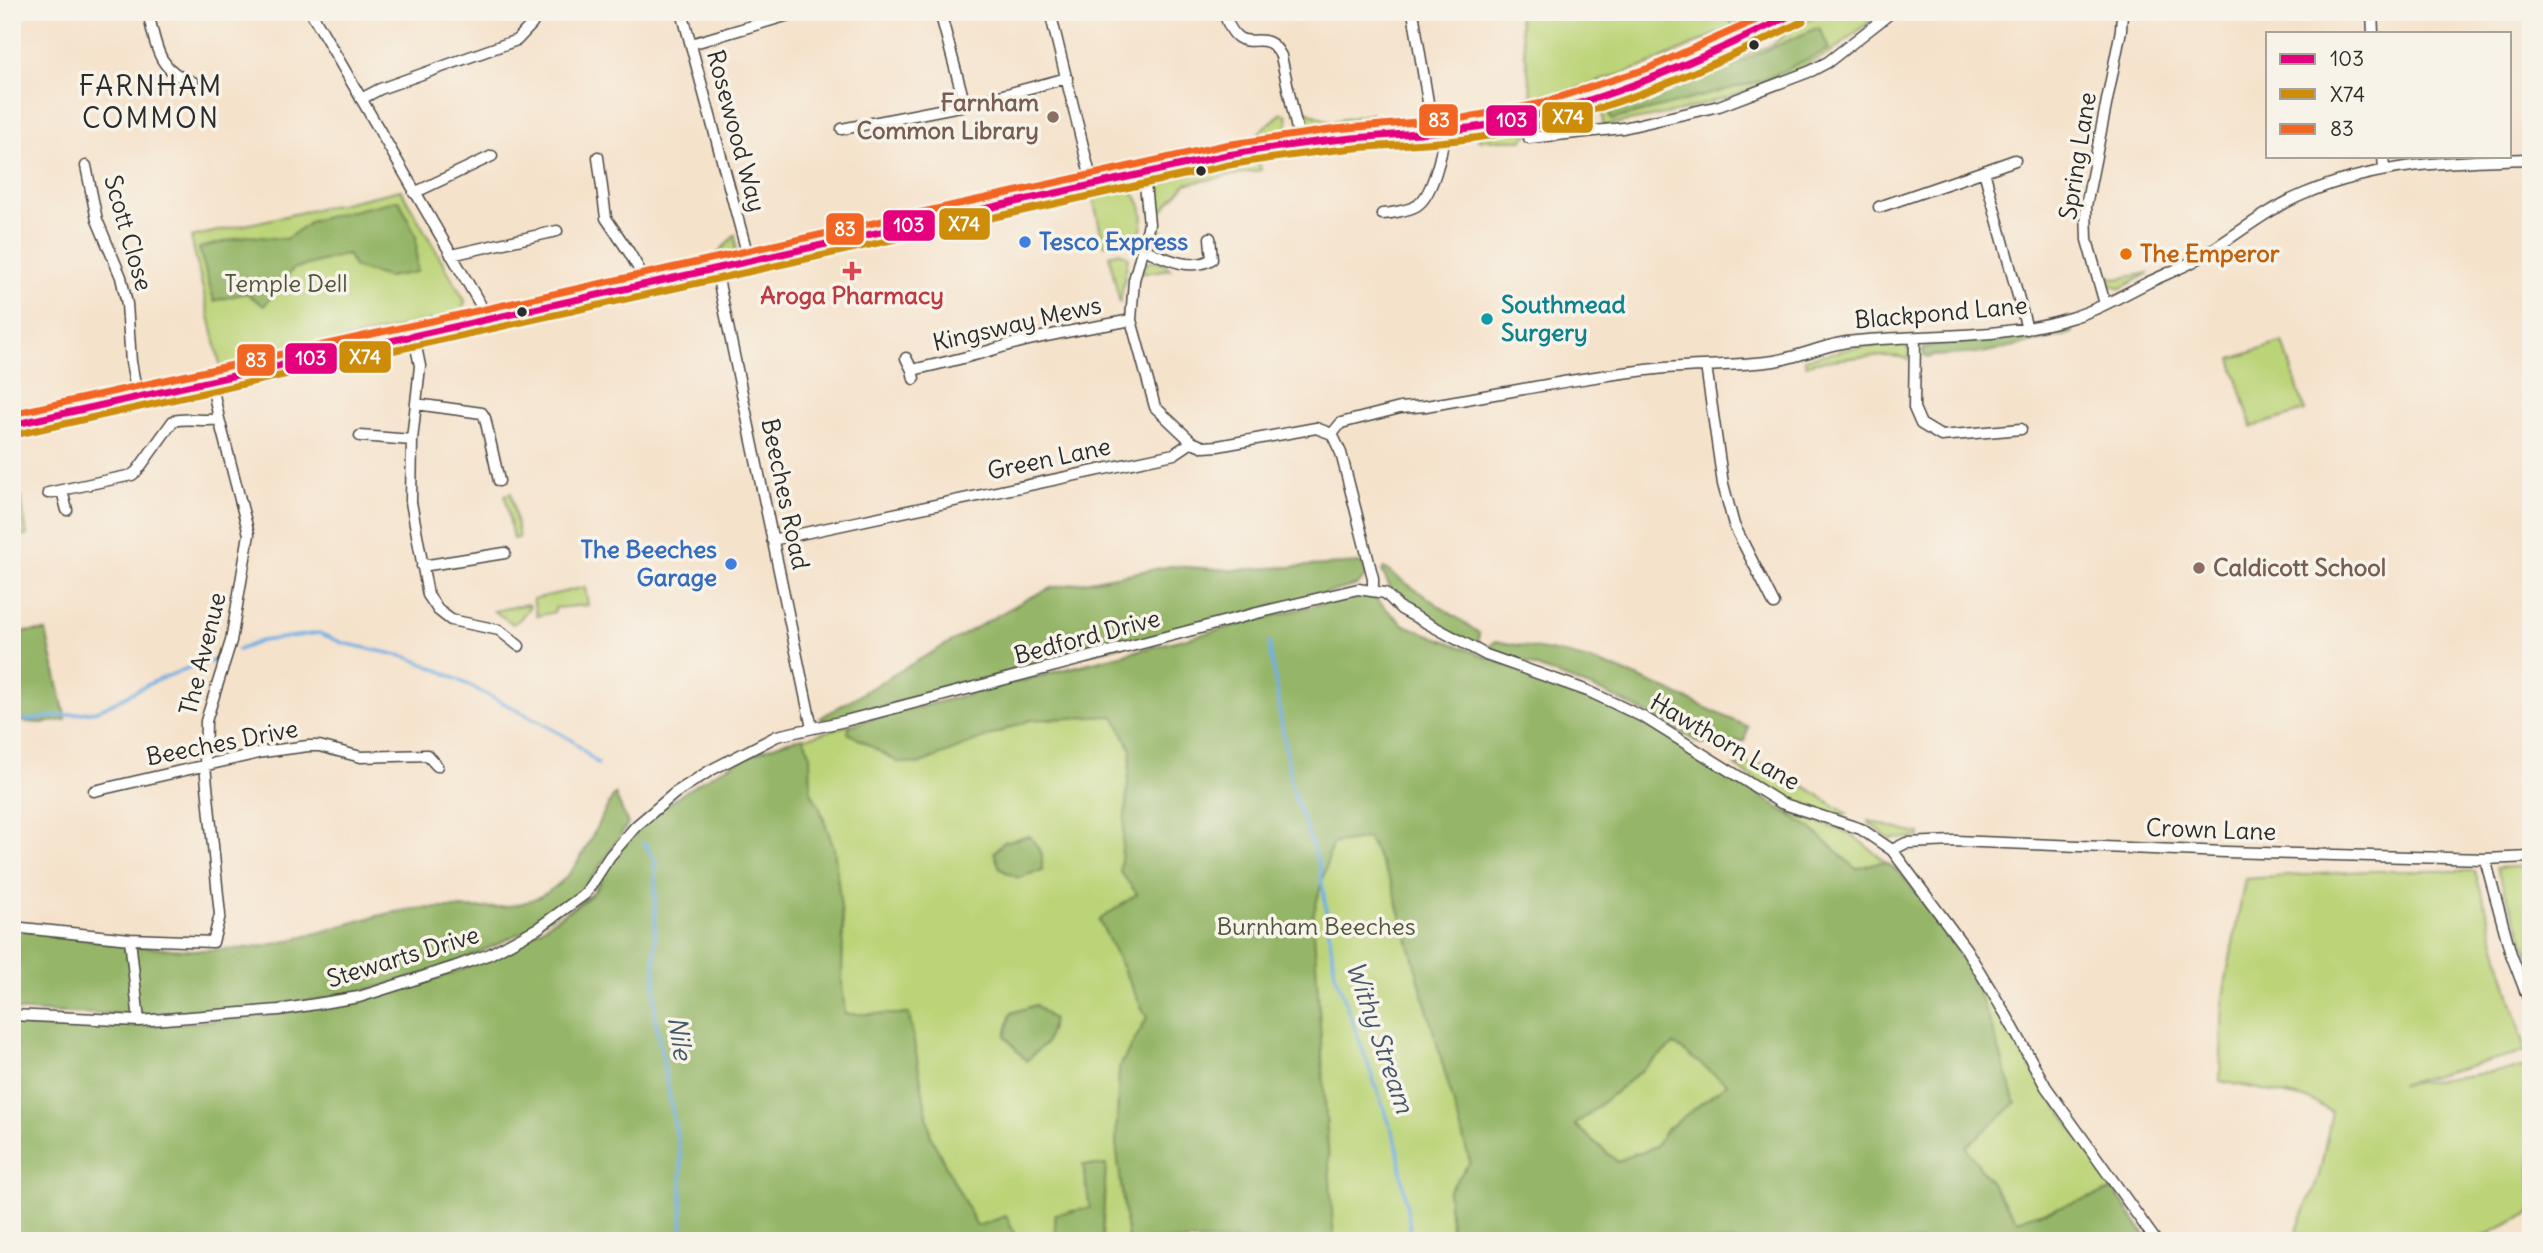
<svg xmlns="http://www.w3.org/2000/svg" width="2543" height="1253" viewBox="0 0 2543 1253" font-family="Delius,sans-serif">
  <style>
    .green { fill: #bcd478; stroke: #748052; stroke-width: 2 }
    .forest { fill: #95b668; stroke: #60704a; stroke-width: 2; fill-rule: evenodd }
    .lines { fill: none; stroke-linecap: round; stroke-linejoin: round }
    .stream { stroke: #71afe3; stroke-width: 3.5 }
    .minor-casing { stroke: #494643; stroke-width: 13 }
    .primary-casing { stroke: #494643; stroke-width: 19 }
    .minor { stroke: #fff; stroke-width: 10 }
    .primary { stroke: #fff; stroke-width: 16 }
    .bus-1-casing { stroke: #f7f3e8; stroke-width: 12 }
    .bus-2-casing { stroke: #f7f3e8; stroke-width: 12 }
    .bus-3-casing { stroke: #f7f3e8; stroke-width: 12 }
    .bus-1 { stroke: #e5007d; stroke-width: 7 }
    .bus-2 { stroke: #ce8d09; stroke-width: 7 }
    .bus-3 { stroke: #f26522; stroke-width: 7 }
    .bus-dot { fill: #2b2b2b; stroke: #f7f3e8; stroke-width: 2.5 }
    .education-dot { fill: #8d6e63; stroke: #f7f3e8; stroke-width: 2.5 }
    .shop-dot { fill: #3f7fe0; stroke: #f7f3e8; stroke-width: 2.5 }
    .food-dot { fill: #e8710a; stroke: #f7f3e8; stroke-width: 2.5 }
    .health-dot { fill: #e0444e; stroke: #f7f3e8; stroke-width: 2.5 }
    .culture-dot { fill: #0f9aa8; stroke: #f7f3e8; stroke-width: 2.5 }
    .labels { text-anchor: middle; stroke-width: 7; stroke-linejoin: round; paint-order: stroke }
    .education-label { font-size: 24px; font-weight: bold; fill: #785e54; stroke: #f7f3e8; text-anchor: end }
    .street-label { font-size: 24px; fill: #2b2b2b; stroke: #f7f3e8 }
    .shop-label { font-size: 24px; font-weight: bold; fill: #366cbe; stroke: #f7f3e8; text-anchor: start }
    .food-label { font-size: 24px; font-weight: bold; fill: #c56008; stroke: #f7f3e8; text-anchor: start }
    .park-label { font-size: 24px; fill: #4f553e; stroke: #f7f3e8 }
    .health-label { font-size: 24px; font-weight: bold; fill: #be3a42; stroke: #f7f3e8 }
    .culture-label { font-size: 24px; font-weight: bold; fill: #0d838f; stroke: #f7f3e8; text-anchor: start }
    .water-label { font-size: 26px; font-style: italic; fill: #44596b; stroke: #f7f3e8 }
    .quarter-label { font-size: 28px; letter-spacing: 2px; fill: #2b2b2b; stroke: #f7f3e8 }
    .line-badge { stroke: #f7f3e8; stroke-width: 2.5 }
    .badge-label { font-size: 19px; text-anchor: middle; font-weight: bold; fill: #fff }
  </style>
  <rect width="100%" height="100%" fill="#f7f3e8"/>
  <filter id="ink" filterUnits="userSpaceOnUse"><feTurbulence type="fractalNoise" baseFrequency=".0143" numOctaves="2"/><feDisplacementMap in="SourceGraphic" scale="14" xChannelSelector="R" yChannelSelector="G"/><feConvolveMatrix kernelMatrix="1 2 1 2 8 2 1 2 1" color-interpolation-filters="sRGB"/></filter>
  <filter id="wash" filterUnits="userSpaceOnUse"><feTurbulence type="fractalNoise" baseFrequency=".00686" numOctaves="4" result="noise"/><feDisplacementMap in="SourceGraphic" scale="28" xChannelSelector="R" yChannelSelector="G"/><feGaussianBlur stdDeviation="1.57" result="paint"/><feColorMatrix in="noise" values="0 0 0 0 0 0 0 0 0 0 0 0 0 0 0 0 0 1.4 0 .05"/><feComposite in="paint" operator="in"/></filter>
  <g filter="url(#wash)">
    <rect width="100%" height="100%" fill="#f5e2cb"/>
    <path class="green" d="M 1518,12 L 1726,12 L 1733,27 L 1648,65 L 1529,105 L 1528,97 L 1532,95 Z
      M 1823,12 L 1882,12 L 1830,53 L 1767,85 L 1681,111 L 1603,126 L 1602,109 L 1772,45 L 1800,23 Z
      M 1301,109 L 1330,122 L 1335,129 L 1321,133 L 1308,132 C 1301,125 1296,119 1301,109 Z
      M 1282,113 L 1287,115 L 1289,131 L 1260,136 L 1259,132 Z
      M 1572,113 L 1579,115 L 1580,122 L 1577,126 C 1560,127 1534,124 1522,140 L 1478,140 L 1481,133 Z
      M 1258,158 L 1261,170 L 1186,184 L 1160,213 L 1160,228 L 1166,249 L 1155,245 C 1153,237 1155,230 1155,221 C 1155,201 1152,187 1173,176 Z
      M 1124,187 C 1146,198 1148,226 1133,244 L 1104,245 L 1092,194 Z
      M 401,190 L 465,301 L 462,313 L 221,368 L 191,237 Z
      M 735,235 L 736,250 L 725,257 L 715,256 Z
      M 1120,252 L 1128,257 L 1120,304 L 1109,255 Z
      M 1155,261 L 1163,263 L 1170,269 L 1140,274 L 1147,263 Z
      M 2149,273 L 2119,289 L 2106,282 L 2104,274 L 2116,279 Z
      M 2283,342 L 2305,411 L 2252,427 L 2231,359 Z
      M 1889,345 L 1904,345 L 1910,351 L 1909,360 C 1894,351 1835,360 1815,362 L 1806,365 L 1804,359 L 1853,348 Z
      M 20,492 L 27,535 L 12,537 L 12,494 Z
      M 511,493 L 519,538 L 513,539 L 505,495 Z
      M 585,587 L 588,605 L 555,608 L 555,612 L 537,616 L 533,599 Z
      M 1374,598 L 1404,625 L 1605,703 L 1660,731 L 1782,810 L 1851,834 L 1902,875 L 1962,951 L 2007,1024 L 2021,1053 L 2149,1241 L 12,1241 L 206,1021 L 244,1018 L 358,1000 L 447,976 L 485,961 L 532,936 L 593,892 L 616,854 L 718,773 L 783,742 L 813,736 L 838,728 L 1147,648 Z
      M 527,604 L 530,606 L 520,619 L 513,624 L 494,611 Z
      M 1770,763 L 1847,814 L 1839,817 L 1788,800 L 1734,766 Z
      M 1869,821 L 1913,833 L 1920,833 L 1920,837 L 1890,839 L 1870,824 Z
      M 2531,866 L 2531,959 L 2496,868 Z
      M 2364,871 L 2475,871 L 2526,1051 L 2399,1085 L 2531,1067 L 2531,1213 L 2473,1241 L 2301,1241 L 2297,1229 L 2319,1176 L 2332,1112 L 2310,1100 L 2220,1081 L 2223,996 L 2245,879 Z"/>
    <path class="forest" d="M 1726,12 L 1762,12 L 1733,27 Z
      M 1819,27 L 1829,49 L 1764,80 L 1611,120 L 1609,112 L 1736,64 Z
      M 1372,114 L 1375,126 L 1350,126 L 1335,129 L 1330,122 Z
      M 399,200 L 416,236 L 417,272 L 388,277 L 355,268 L 347,254 L 293,269 L 264,306 L 246,293 L 214,301 L 199,248 L 247,236 L 286,239 L 314,220 Z
      M 2069,325 L 2073,333 L 2063,336 L 1982,353 L 1932,356 L 1928,358 L 1924,356 L 1923,349 L 1935,344 L 1982,341 Z
      M 1362,563 L 1366,575 L 1358,585 L 825,721 L 820,718 L 915,662 L 1027,599 L 1051,588 L 1171,566 L 1231,570 Z
      M 1384,568 L 1479,633 L 1479,646 C 1453,633 1418,621 1398,599 C 1391,591 1387,581 1382,571 Z
      M 1362,593 L 1374,598 L 1404,625 L 1605,703 L 1660,731 L 1812,829 L 1856,869 L 1878,862 L 1887,863 L 1902,875 L 1962,951 L 1993,1031 L 2016,1103 L 1966,1147 L 2017,1220 L 2114,1190 L 2149,1241 L 1452,1241 L 1448,1192 L 1470,1162 L 1392,884 L 1368,838 L 1332,844 L 1313,916 L 1334,1241 L 1128,1241 L 1116,1144 L 1119,1068 L 1147,1018 L 1099,920 L 1137,894 L 1120,871 L 1131,749 L 1114,716 L 1030,720 L 918,764 L 898,762 L 848,733 L 850,725 ZM 1674,1044 L 1727,1084 L 1666,1130 L 1657,1145 L 1642,1153 L 1632,1154 L 1618,1162 L 1575,1125 Z
      M 46,631 L 66,720 L 42,723 L 12,721 L 12,632 Z
      M 1496,641 C 1529,648 1562,651 1595,662 C 1647,678 1698,705 1748,727 L 1745,741 L 1701,744 L 1652,716 L 1608,694 L 1487,648 Z
      M 803,737 L 810,753 L 811,792 L 819,806 L 834,848 L 843,925 L 842,986 L 845,1014 L 909,1014 L 931,1137 L 977,1226 L 1006,1216 L 1018,1241 L 12,1241 L 12,1020 C 47,1021 83,1024 118,1025 C 178,1026 238,1019 297,1010 C 388,996 478,974 554,920 C 566,912 582,904 593,893 C 603,882 608,864 617,852 C 660,800 738,753 803,737 Z
      M 615,794 L 628,824 C 610,851 592,883 567,905 C 548,922 521,932 498,944 C 348,1016 175,1021 12,1010 L 12,928 C 91,940 175,957 256,947 C 310,940 361,915 416,909 C 458,905 509,916 546,893 C 584,871 592,828 615,794 Z
      M 1030,836 L 1042,854 L 1042,870 L 1018,878 L 1000,869 L 994,852 L 1004,842 Z
      M 1036,1005 L 1053,1020 L 1046,1043 L 1026,1061 L 1005,1036 L 1011,1013 Z
      M 1083,1165 L 1106,1165 L 1102,1241 L 1056,1238 L 1055,1214 L 1090,1208 Z"/>
    <g class="lines">
      <path class="stream" d="M 1269,642 L 1292,789 L 1320,867 L 1335,973 L 1397,1145 L 1412,1240
        M 238,650 L 261,641 L 319,633 L 343,643 L 407,657 L 443,672 L 538,721 L 573,741 L 598,764
        M 12,718 L 26,720 L 97,711 L 151,683 L 195,665 L 214,661
        M 644,843 L 655,860 L 655,1017 L 681,1158 L 683,1241"/>
    </g>
  </g>
  <g filter="url(#ink)">
    <g class="lines">
      <g class="minor-casing">
        <path id="minor" d="M 148,12 C 156,45 157,71 193,82
          M 311,12 L 480,304 L 485,320
          M 682,12 L 749,260
          M 940,12 L 965,105
          M 1050,12 L 1092,183
          M 1224,12 C 1240,66 1263,20 1281,56 L 1300,143
          M 1413,12 L 1433,132
          M 2372,12 L 2373,33
          M 691,44 L 799,12
          M 361,99 L 380,89 L 517,40 L 532,24 L 537,12
          M 1585,103 L 1590,131
          M 842,129 L 965,105 L 1067,78
          M 1529,138 L 1623,128 L 1719,106 L 1811,71 L 1828,62 L 1892,12
          M 2383,156 L 2384,169
          M 598,157 L 606,218 L 629,252 L 647,283
          M 2015,160 L 1984,171 L 2027,329
          M 86,166 L 97,220 L 121,277 L 127,304 L 131,362 L 137,395
          M 1144,174 L 1149,224 L 1134,280 L 1131,320 L 1155,407 L 1192,442
          M 414,193 L 492,156
          M 1879,207 L 1984,171
          M 1382,214 C 1389,214 1408,210 1414,207 C 1432,200 1444,149 1443,131
          M 1144,249 C 1164,258 1191,272 1212,259 L 1210,238
          M 451,255 L 557,231
          M 716,269 L 812,728
          M 2105,304 L 2087,240 L 2086,206 L 2121,30 L 2122,12
          M 414,337 L 420,366 L 412,440 L 411,502 L 428,595 L 438,610 L 451,620 L 499,630 L 519,646
          M 1915,338 L 1914,408 L 1921,424 L 1941,436 L 2021,429
          M 906,358 L 912,370
          M 1706,366 L 1723,484 L 1734,525 L 1774,604
          M 914,379 L 912,370 C 939,364 965,358 992,350 C 1036,336 1085,329 1131,320
          M 416,404 L 482,413 L 485,418 L 499,481
          M 1332,434 L 1341,423 L 1400,408 L 1426,406 C 1505,393 1585,376 1665,368 C 1702,365 1738,366 1774,361 C 1798,357 1825,345 1847,342 C 1924,333 1994,341 2070,318 C 2098,310 2123,295 2149,282 C 2164,275 2181,268 2196,260 C 2232,239 2265,210 2304,194 C 2377,163 2453,161 2531,159
          M 1332,434 L 1341,453 L 1373,578 L 1373,590
          M 360,436 L 412,440
          M 62,491 L 67,510
          M 48,493 L 132,475 L 137,471 L 173,421 C 188,417 203,422 219,419
          M 772,540 L 1174,454 L 1192,442 L 1204,447 L 1218,446 L 1316,428 L 1332,434
          M 422,566 L 505,553
          M 94,791 L 263,752 L 308,746 L 319,746 L 361,757 L 427,755 L 437,766
          M 1892,850 L 1906,843 L 1955,841 L 2226,852 L 2485,859 L 2531,857
          M 2485,859 L 2511,954 L 2531,1006
          M 12,927 L 130,939 L 213,942 L 220,915 L 205,766 L 206,721 L 231,641 L 249,534 L 219,419 L 211,380
          M 130,939 L 139,1021
          M 12,1015 L 139,1021 L 279,1010 L 359,997 L 454,967 L 490,954 L 538,928 L 585,894 L 610,856 L 636,826 L 675,793 L 711,770 L 777,736 L 845,721 L 1257,613 L 1358,589 L 1385,593 L 1401,609 L 1486,655 L 1588,691 L 1645,718 L 1781,803 L 1861,829 L 1892,850 L 1966,949 L 2006,1015 L 2046,1087 L 2156,1241"/>
      </g>
      <g class="primary-casing">
        <path id="primary" d="M 12,425 L 1227,155 C 1269,148 1311,142 1353,138 C 1402,134 1452,132 1501,123 C 1607,103 1702,60 1798,12"/>
      </g>
      <use href="#minor" class="minor"/>
      <use href="#primary" class="primary"/>
      <g class="bus-1-casing">
        <path id="bus-1" d="M 12,425 L 1227,155 C 1269,148 1311,142 1353,138 C 1402,134 1452,132 1501,123 C 1605,103 1702,59 1797,12"/>
      </g>
      <g class="bus-2-casing">
        <path id="bus-2" d="M 14,435 L 1229,165 C 1271,158 1313,152 1356,148 C 1405,144 1455,143 1504,133 C 1610,112 1707,69 1803,21"/>
      </g>
      <g class="bus-3-casing">
        <path id="bus-3" d="M 12,414 L 1225,145 L 1336,129 L 1463,118 L 1538,104 L 1649,68 L 1774,12"/>
      </g>
      <use href="#bus-1" class="bus-1"/>
      <use href="#bus-2" class="bus-2"/>
      <use href="#bus-3" class="bus-3"/>
    </g>
  </g>
  <g class="bus-dot">
    <circle cx="1754" cy="45" r="6"/>
    <circle cx="1201" cy="171" r="6"/>
    <circle cx="522" cy="312" r="6"/>
  </g>
  <g class="education-dot">
    <circle cx="1053" cy="117" r="7"/>
    <circle cx="2199" cy="568" r="7"/>
  </g>
  <g class="shop-dot">
    <circle cx="1025" cy="242" r="7"/>
    <circle cx="731" cy="564" r="7"/>
  </g>
  <circle class="food-dot" cx="2126" cy="254" r="7"/>
  <path class="health-dot" d="M848.5 260.5h7v7h7v7h-7v7h-7v-7h-7v-7h7z"/>
  <circle class="culture-dot" cx="1487" cy="319" r="7"/>
  <g class="labels">
    <g class="education-label">
      <text x="1039" y="111">Farnham<tspan x="1039" dy="28">Common Library</tspan></text>
      <text x="2213" y="576" text-anchor="start">Caldicott School</text>
    </g>
    <g class="street-label">
      <text transform="translate(736 131) rotate(75)" y="8">Rosewood Way</text>
      <text transform="translate(2078 156) rotate(-81)" y="8">Spring Lane</text>
      <text transform="translate(128 233) rotate(74)" y="8">Scott Close</text>
      <text transform="translate(1941 313) rotate(-5)" y="8">Blackpond Lane</text>
      <text transform="translate(1017 324) rotate(-13)" y="8">Kingsway Mews</text>
      <text transform="translate(1049 459) rotate(-12)" y="8">Green Lane</text>
      <text transform="translate(785 494) rotate(78)" y="8">Beeches Road</text>
      <text transform="translate(1087 637) rotate(-15)" y="8">Bedford Drive</text>
      <text transform="translate(203 654) rotate(-76)" y="8">The Avenue</text>
      <text transform="translate(1725 742) rotate(30)" y="8">Hawthorn Lane</text>
      <text transform="translate(222 743) rotate(-11)" y="8">Beeches Drive</text>
      <text transform="translate(2211 830) rotate(2)" y="8">Crown Lane</text>
      <text transform="translate(403 957) rotate(-17)" y="8">Stewarts Drive</text>
    </g>
    <g class="shop-label">
      <text x="1039" y="250">Tesco Express</text>
      <text x="717" y="558" text-anchor="end">The Beeches<tspan x="717" dy="28">Garage</tspan></text>
    </g>
    <g class="food-label">
      <text x="2140" y="262">The Emperor</text>
    </g>
    <g class="park-label">
      <text x="286" y="292">Temple Dell</text>
      <text x="1316" y="935">Burnham Beeches</text>
    </g>
    <g class="health-label">
      <text x="852" y="304">Aroga Pharmacy</text>
    </g>
    <g class="culture-label">
      <text x="1501" y="313">Southmead<tspan x="1501" dy="28">Surgery</tspan></text>
    </g>
    <g class="water-label">
      <text transform="translate(1380 1037) rotate(71)" y="9">Withy Stream</text>
      <text transform="translate(680 1038) rotate(81)" y="9">Nile</text>
    </g>
    <g class="quarter-label">
      <text x="151" y="96">FARNHAM<tspan x="151" dy="32">COMMON</tspan></text>
    </g>
  </g>
  <g class="line-badge">
    <rect x="1541" y="101" width="53" height="33" rx="7" fill="#ce8d09"/>
    <rect x="1418" y="103" width="41" height="34" rx="7" fill="#f26522"/>
    <rect x="1485" y="104" width="53" height="33" rx="7" fill="#e5007d"/>
    <rect x="938" y="207" width="53" height="34" rx="7" fill="#ce8d09"/>
    <rect x="882" y="209" width="54" height="33" rx="7" fill="#e5007d"/>
    <rect x="825" y="212" width="40" height="34" rx="7" fill="#f26522"/>
    <rect x="338" y="340" width="54" height="34" rx="7" fill="#ce8d09"/>
    <rect x="284" y="342" width="54" height="33" rx="7" fill="#e5007d"/>
    <rect x="236" y="343" width="40" height="34" rx="7" fill="#f26522"/>
  </g>
  <g class="badge-label">
    <text x="1568" y="124">X74</text>
    <text x="1439" y="127">83</text>
    <text x="1512" y="127">103</text>
    <text x="964" y="231">X74</text>
    <text x="909" y="232">103</text>
    <text x="845" y="236">83</text>
    <text x="365" y="364">X74</text>
    <text x="311" y="365">103</text>
    <text x="256" y="367">83</text>
  </g>
  <rect width="2543" height="1253" fill="none" stroke="#f7f3e8" stroke-width="42"/>
  <rect x="2266" y="32" width="245" height="126" fill="#f7f3e8" stroke="#a5a39c" stroke-width="2"/>
  <rect x="2280" y="54" width="35" height="10" fill="#e5007d" stroke="#a5a39c" stroke-width="2"/>
  <text x="2330" y="66" font-size="21" fill="#2b2b2b">103</text>
  <rect x="2280" y="89" width="35" height="10" fill="#ce8d09" stroke="#a5a39c" stroke-width="2"/>
  <text x="2330" y="102" font-size="21" fill="#2b2b2b">X74</text>
  <rect x="2280" y="124" width="35" height="10" fill="#f26522" stroke="#a5a39c" stroke-width="2"/>
  <text x="2330" y="136" font-size="21" fill="#2b2b2b">83</text>
</svg>
